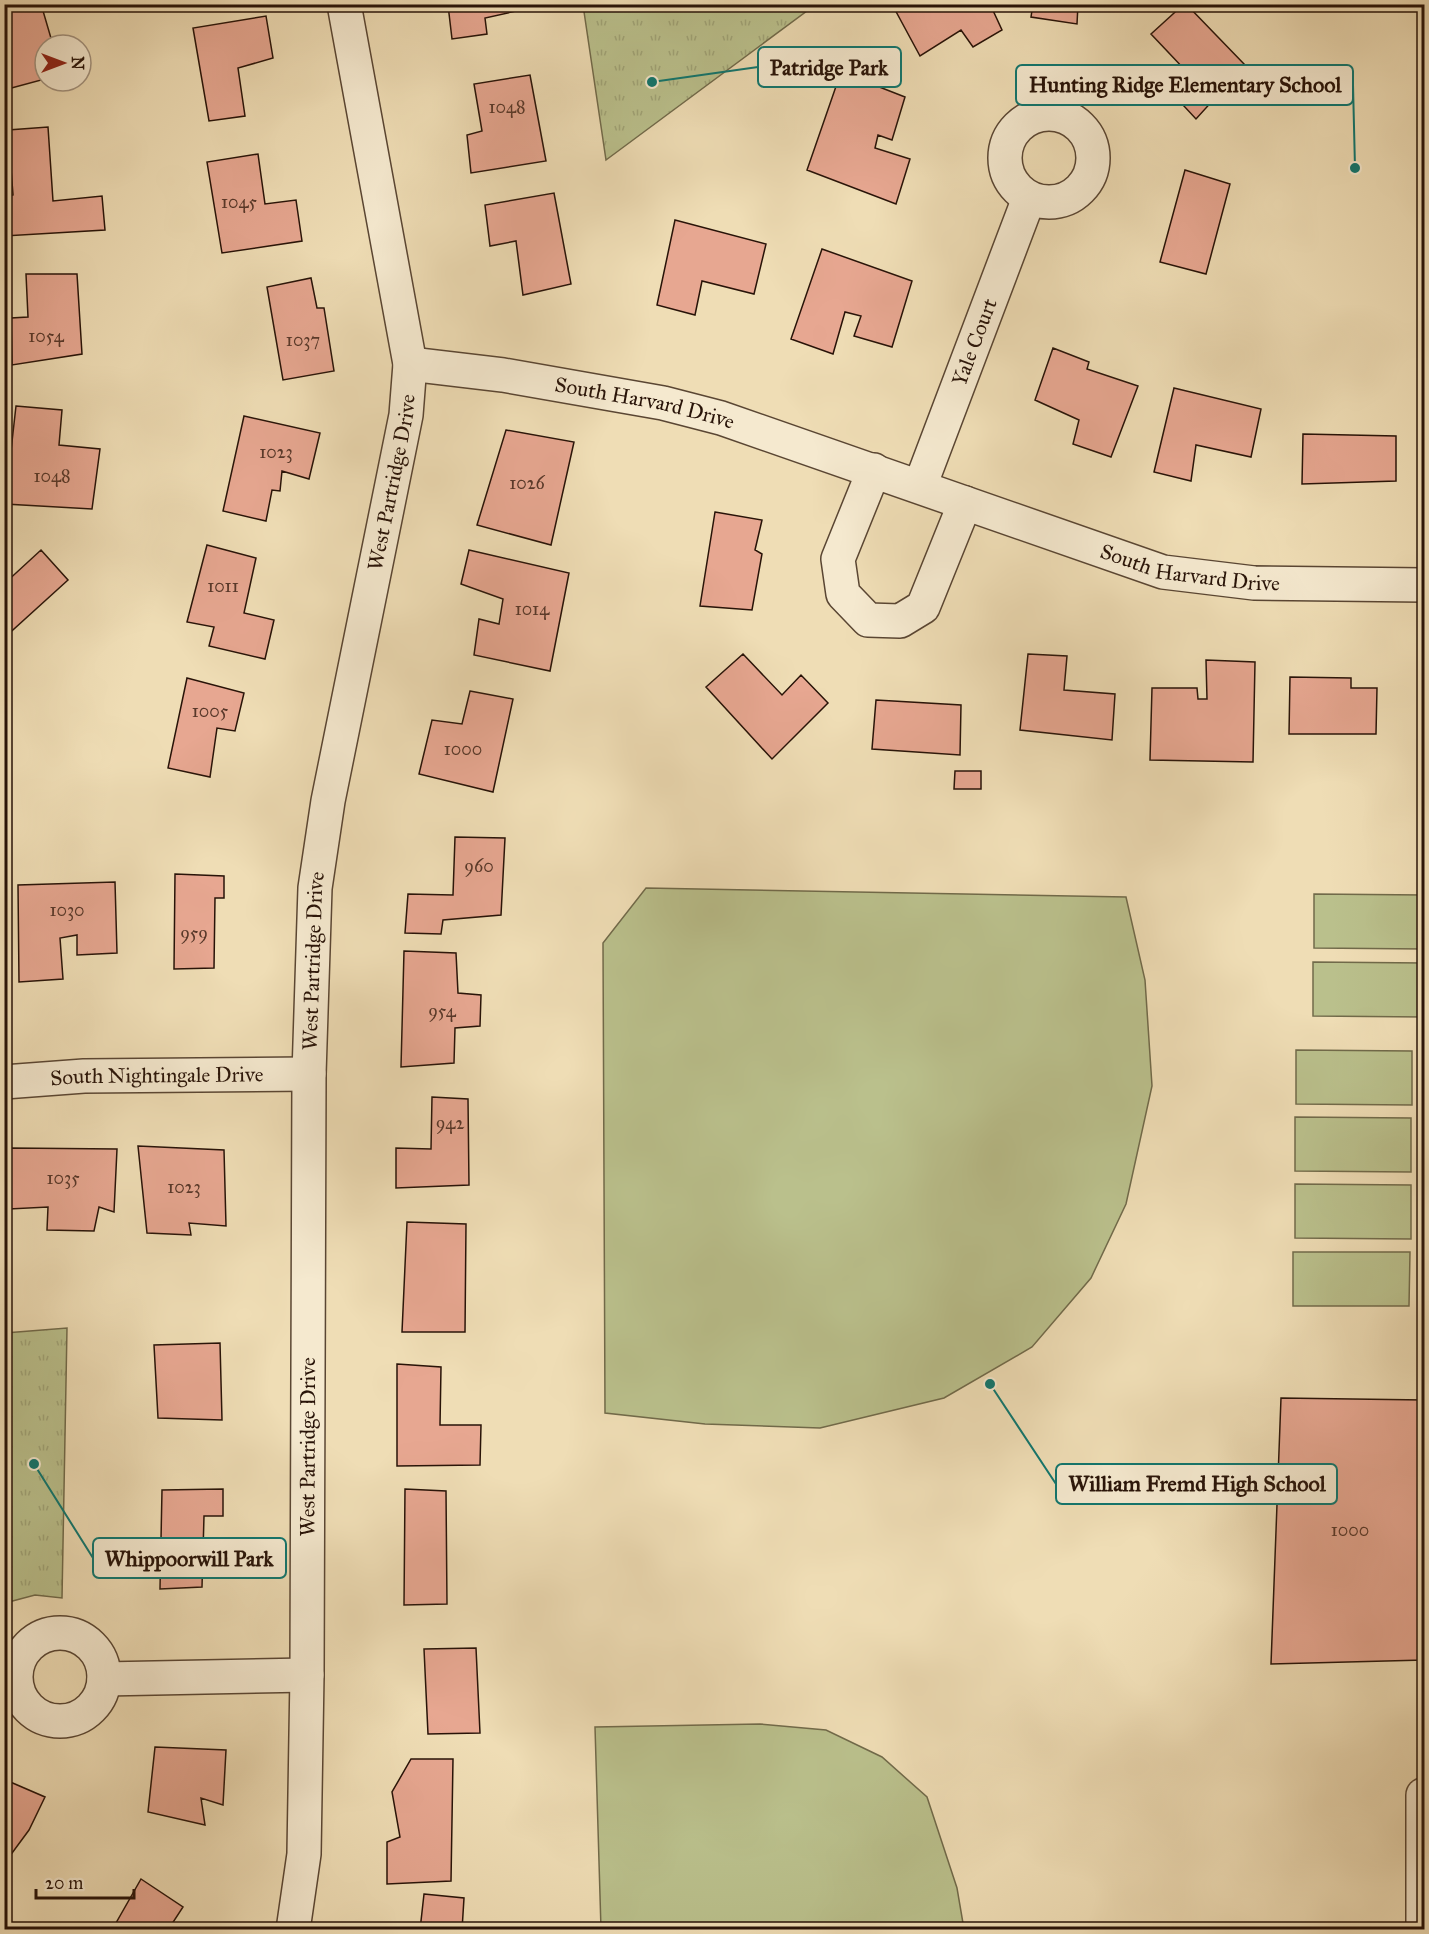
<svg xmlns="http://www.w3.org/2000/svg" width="1429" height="1934" viewBox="0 0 1429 1934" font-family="'IM FELL Great Primer',serif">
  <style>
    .park { fill: url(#park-tufts); stroke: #716a4a; stroke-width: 1.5 }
    .pitch { fill: #bac08c; stroke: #716a4a; stroke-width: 1.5 }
    .building { fill: #e7a791; stroke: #281308; stroke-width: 1.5 }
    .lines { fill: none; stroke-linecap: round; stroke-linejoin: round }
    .minor-casing { stroke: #5a4633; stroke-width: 36 }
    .minor { stroke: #f5e9cf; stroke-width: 33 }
    .labels { text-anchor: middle; stroke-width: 4.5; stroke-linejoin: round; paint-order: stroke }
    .number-label { font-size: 18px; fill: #58382a }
    .street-label { font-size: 21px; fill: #281308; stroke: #f5e9cf }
    .leader { fill: none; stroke: #0f766e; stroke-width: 2 }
    .callout-dot { fill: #0f766e; stroke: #f5e9cf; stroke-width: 2 }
    .callout { fill: #f5e9cf; stroke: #0f766e; stroke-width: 2 }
    .callout-label { font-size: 22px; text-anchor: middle; font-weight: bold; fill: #281308 }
  </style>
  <defs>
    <pattern id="park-tufts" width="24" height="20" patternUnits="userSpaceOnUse" patternTransform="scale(1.5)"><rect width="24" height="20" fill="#bac08c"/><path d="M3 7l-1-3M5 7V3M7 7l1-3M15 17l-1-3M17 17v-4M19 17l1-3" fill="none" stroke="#a0a477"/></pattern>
  </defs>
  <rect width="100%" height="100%" fill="#efddb5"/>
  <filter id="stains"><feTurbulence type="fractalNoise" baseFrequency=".00333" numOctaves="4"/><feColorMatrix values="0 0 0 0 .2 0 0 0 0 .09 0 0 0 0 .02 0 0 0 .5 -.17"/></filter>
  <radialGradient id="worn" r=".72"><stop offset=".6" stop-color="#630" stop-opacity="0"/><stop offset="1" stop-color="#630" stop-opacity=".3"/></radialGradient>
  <path class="park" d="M 583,5 L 583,4 L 815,5 L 606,160 Z
    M 67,1328 L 62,1598 L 35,1595 L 5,1603 L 5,1333 Z"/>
  <path class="pitch" d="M 646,888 L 1126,897 L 1145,980 L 1152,1086 L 1126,1204 L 1091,1278 L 1032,1347 L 944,1398 L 820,1428 L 705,1424 L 605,1413 L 603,943 Z
    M 1314,894 L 1424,895 L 1424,949 L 1314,948 Z
    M 1313,962 L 1424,963 L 1424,1017 L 1313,1016 Z
    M 1296,1050 L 1412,1051 L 1412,1105 L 1296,1104 Z
    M 1295,1117 L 1411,1118 L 1411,1172 L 1295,1171 Z
    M 1295,1184 L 1411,1185 L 1411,1239 L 1295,1238 Z
    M 1293,1252 L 1410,1252 L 1409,1306 L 1293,1306 Z
    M 760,1724 L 826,1730 L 882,1757 L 927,1797 L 957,1888 L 964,1929 L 601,1929 L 595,1727 Z"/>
  <path class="building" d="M 4,4 L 41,4 L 53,45 L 45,45 L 45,79 L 4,90 Z
    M 896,4 L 990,4 L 1002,30 L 973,47 L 961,30 L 920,56 L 893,6 Z
    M 1033,4 L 1078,4 L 1077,24 L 1031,17 Z
    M 1184,4 L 1186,4 L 1245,65 L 1196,119 L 1170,91 L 1186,71 L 1151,34 Z
    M 448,5 L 451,4 L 543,5 L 485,18 L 487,34 L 452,39 Z
    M 266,16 L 273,58 L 238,68 L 245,116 L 209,121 L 193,28 Z
    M 841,72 L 905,97 L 892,140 L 878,135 L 875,148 L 910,159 L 896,204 L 807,170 Z
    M 530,75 L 546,161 L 471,173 L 467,135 L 482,131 L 474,84 Z
    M 48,127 L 53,201 L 102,196 L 105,230 L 4,236 L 4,197 L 13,195 L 8,130 Z
    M 258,154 L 265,204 L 296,200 L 302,241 L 222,253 L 207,162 Z
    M 1185,170 L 1230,184 L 1206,274 L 1160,262 Z
    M 554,193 L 571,284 L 523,295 L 516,241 L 490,246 L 485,205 Z
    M 675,220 L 766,244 L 754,294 L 702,281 L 695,315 L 657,305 Z
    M 822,249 L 912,281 L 892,347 L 854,336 L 861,316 L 845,312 L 833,354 L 791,339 Z
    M 26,274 L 77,274 L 82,354 L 12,365 L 11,318 L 28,317 Z
    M 311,278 L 317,308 L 324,308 L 334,371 L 283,380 L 267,287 Z
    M 1053,348 L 1089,362 L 1087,369 L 1138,386 L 1111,457 L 1073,444 L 1079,420 L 1035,400 Z
    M 1174,388 L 1261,409 L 1251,457 L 1196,445 L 1191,481 L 1154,472 Z
    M 16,406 L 62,410 L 59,445 L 100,449 L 92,509 L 5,504 Z
    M 244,416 L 320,433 L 309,479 L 282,471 L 280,491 L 272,490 L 266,521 L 223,511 Z
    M 506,430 L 574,442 L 551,545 L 477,525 Z
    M 1303,434 L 1396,436 L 1396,481 L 1302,484 Z
    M 715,512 L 762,520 L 755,550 L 762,554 L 752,610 L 700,606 Z
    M 207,545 L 256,558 L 244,613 L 274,620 L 265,659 L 209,646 L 214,627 L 187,622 Z
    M 41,550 L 68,580 L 4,638 L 4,584 Z
    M 469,550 L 569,573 L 550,671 L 474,655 L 479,619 L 499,624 L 503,599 L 461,584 Z
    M 743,654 L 782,695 L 801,675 L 828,703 L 772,759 L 706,687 Z
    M 1028,654 L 1067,656 L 1064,690 L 1115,694 L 1112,740 L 1020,730 Z
    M 1206,660 L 1255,662 L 1253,762 L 1150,760 L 1152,688 L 1197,688 L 1198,699 L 1207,699 Z
    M 1422,661 L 1424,661 L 1424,747 L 1421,747 Z
    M 1290,677 L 1351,678 L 1351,688 L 1377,688 L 1376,734 L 1289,734 Z
    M 187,678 L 244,693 L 235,731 L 217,728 L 210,777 L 168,768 Z
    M 470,691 L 513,699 L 493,792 L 419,774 L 432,720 L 462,724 Z
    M 876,700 L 961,705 L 960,755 L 872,749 Z
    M 955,771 L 981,771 L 981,789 L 954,789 Z
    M 455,837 L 505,838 L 501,915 L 443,920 L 441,934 L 405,933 L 408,894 L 453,895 Z
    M 175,874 L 224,876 L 224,898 L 215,898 L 214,968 L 174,969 Z
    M 115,882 L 117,953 L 77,955 L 77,935 L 60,938 L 63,979 L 19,982 L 18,885 Z
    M 404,951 L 456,953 L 458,993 L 481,995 L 480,1026 L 455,1028 L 454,1063 L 401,1067 Z
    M 432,1097 L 468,1099 L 469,1185 L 396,1188 L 396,1148 L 431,1149 Z
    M 138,1146 L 224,1150 L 226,1226 L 189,1223 L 191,1235 L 147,1233 Z
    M 10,1148 L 117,1149 L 114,1212 L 99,1207 L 94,1231 L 47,1230 L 48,1207 L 9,1209 Z
    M 407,1222 L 466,1224 L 465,1332 L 402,1332 Z
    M 220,1343 L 222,1420 L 158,1418 L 154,1345 Z
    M 397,1364 L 441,1367 L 440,1425 L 481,1425 L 480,1465 L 397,1466 Z
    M 1281,1398 L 1424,1400 L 1424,1660 L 1271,1664 Z
    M 223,1489 L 223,1516 L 204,1516 L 202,1587 L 160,1589 L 162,1490 Z
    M 405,1489 L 446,1491 L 447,1604 L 404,1605 Z
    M 476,1648 L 480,1733 L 428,1734 L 424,1649 Z
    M 155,1747 L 226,1750 L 223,1805 L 201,1798 L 205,1825 L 148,1812 Z
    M 411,1759 L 453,1759 L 451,1881 L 387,1884 L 387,1842 L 400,1837 L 392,1792 Z
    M 8,1781 L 45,1797 L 29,1830 L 4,1864 L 4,1786 Z
    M 141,1879 L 183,1907 L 168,1930 L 112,1930 Z
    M 424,1894 L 464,1898 L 462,1930 L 420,1930 Z"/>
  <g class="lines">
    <g class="minor-casing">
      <g id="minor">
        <circle cx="1049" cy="158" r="44"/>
        <path id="s1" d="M 410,364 L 503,375 L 663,403 L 721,418 L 1163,572 L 1254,583 L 1424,585"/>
        <path d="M 874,470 L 838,559 L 843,594 L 868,620 L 900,621 L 923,607 L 965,503"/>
        <path id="s2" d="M 920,486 L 1029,198"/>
        <path id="s3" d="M 4,1082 L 84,1076 L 309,1074"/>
        <circle cx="60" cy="1677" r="44"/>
        <path d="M 104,1679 L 307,1675"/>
        <path id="s4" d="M 293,1930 L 304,1854 L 307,1675 L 309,1074 L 315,888 L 328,801 L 406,415 L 410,364 L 344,4"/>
        <path d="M 1423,1930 L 1423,1795"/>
      </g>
    </g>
    <use href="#minor" class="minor"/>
  </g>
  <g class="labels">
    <g class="number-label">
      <text x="507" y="113">1048</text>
      <text x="239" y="208">1045</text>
      <text x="46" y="342">1054</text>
      <text x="303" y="346">1037</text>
      <text x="276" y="458">1023</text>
      <text x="52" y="482">1048</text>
      <text x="527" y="489">1026</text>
      <text x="223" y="592">1011</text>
      <text x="532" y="615">1014</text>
      <text x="210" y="717">1005</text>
      <text x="463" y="755">1000</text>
      <text x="479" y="872">960</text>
      <text x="67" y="916">1030</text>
      <text x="194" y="939">959</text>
      <text x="442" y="1017">954</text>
      <text x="450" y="1129">942</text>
      <text x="63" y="1184">1035</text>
      <text x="184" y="1193">1023</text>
      <text x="1350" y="1536">1000</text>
    </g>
    <g class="street-label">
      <text dy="7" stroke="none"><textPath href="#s2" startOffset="154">Yale Court</textPath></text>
      <text dy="7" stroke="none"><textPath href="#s1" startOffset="238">South Harvard Drive</textPath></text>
      <text dy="7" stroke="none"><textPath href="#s4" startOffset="1456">West Partridge Drive</textPath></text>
      <text dy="7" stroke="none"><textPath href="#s1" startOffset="810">South Harvard Drive</textPath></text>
      <text dy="7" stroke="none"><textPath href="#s4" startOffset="970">West Partridge Drive</textPath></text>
      <text dy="7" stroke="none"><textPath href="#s3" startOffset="153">South Nightingale Drive</textPath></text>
      <text dy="7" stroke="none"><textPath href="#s4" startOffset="484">West Partridge Drive</textPath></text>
    </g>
  </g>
  <path class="leader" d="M652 82L758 67M1355 168L1353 85M990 1384L1056 1484M34 1464L93 1558"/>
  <g class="callout-dot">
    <circle cx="652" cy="82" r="6"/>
    <circle cx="1355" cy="168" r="6"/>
    <circle cx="990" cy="1384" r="6"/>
    <circle cx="34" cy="1464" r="6"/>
  </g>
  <g class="callout">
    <rect x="758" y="47" width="143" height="40" rx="6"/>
    <rect x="1016" y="65" width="337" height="40" rx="6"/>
    <rect x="1056" y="1464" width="281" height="40" rx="6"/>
    <rect x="93" y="1538" width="193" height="40" rx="6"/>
  </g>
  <g class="callout-label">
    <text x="829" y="75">Patridge Park</text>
    <text x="1185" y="92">Hunting Ridge Elementary School</text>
    <text x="1197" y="1491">William Fremd High School</text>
    <text x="189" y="1566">Whippoorwill Park</text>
  </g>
  <rect width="1429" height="1934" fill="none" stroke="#efddb5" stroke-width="24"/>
  <rect x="6" y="6" width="1417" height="1922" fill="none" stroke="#281308" stroke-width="3"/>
  <rect x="12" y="12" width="1405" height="1910" fill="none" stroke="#281308" stroke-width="1.5"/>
  <g transform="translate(63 63) rotate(90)"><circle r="28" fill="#f5e9cf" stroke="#a3937f" stroke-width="1.5"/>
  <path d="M0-4.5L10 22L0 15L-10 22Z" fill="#8f2418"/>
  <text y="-9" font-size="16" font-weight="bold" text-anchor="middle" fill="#281308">N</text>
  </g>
  <path d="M36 1889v9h98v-9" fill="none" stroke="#281308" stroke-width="3"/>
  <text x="45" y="1889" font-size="18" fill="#281308" stroke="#f5e9cf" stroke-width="4.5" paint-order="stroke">20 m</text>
  <rect width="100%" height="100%" filter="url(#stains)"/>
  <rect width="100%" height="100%" fill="url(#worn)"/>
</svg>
